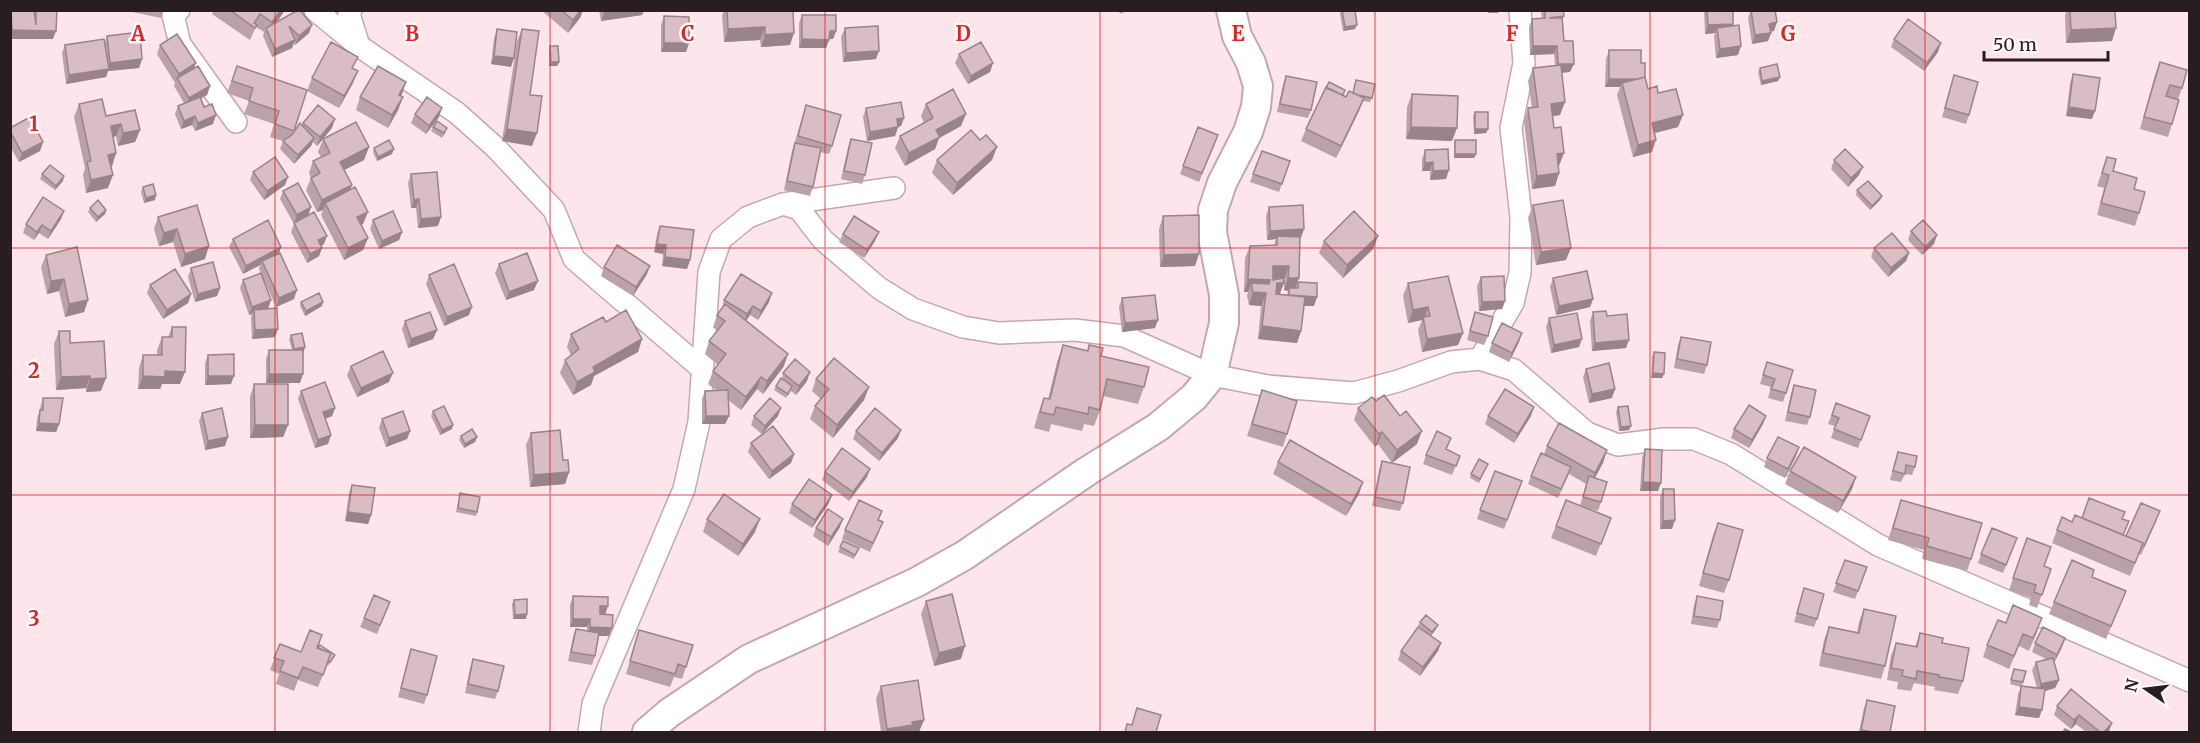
<svg xmlns="http://www.w3.org/2000/svg" width="2200" height="743" viewBox="0 0 2200 743" font-family="Merriweather,serif">
  <style>
    .lines { fill: none; stroke-linecap: round; stroke-linejoin: round }
    .minor-casing { stroke: #c4a7af; stroke-width: 24 }
    .secondary-casing { stroke: #c4a7af; stroke-width: 32 }
    .minor { stroke: #fff; stroke-width: 21 }
    .secondary { stroke: #fff; stroke-width: 28 }
    .wall { fill: #bba2a9; fill-rule: evenodd }
    .shaded-wall { fill: #988489 }
    .building { fill: #d9bcc4; stroke: #988489; stroke-width: 1.5 }
    .grid { fill: none; stroke: #d62828; stroke-width: 1.5; stroke-opacity: 0.55 }
    .grid-label { font-size: 20px; text-anchor: middle; font-weight: bold; fill: #d62828; stroke: #fef8f9; stroke-width: 5; stroke-linejoin: round; paint-order: stroke }
  </style>
  <rect width="100%" height="100%" fill="#fee5ec"/>
  <g class="lines">
    <g class="minor-casing">
      <path id="minor" d="M 179,10 L 173,15 L 180,44 L 236,122
        M 315,10 L 359,46
        M 351,10 L 349,14 L 359,46 L 457,113 L 496,148 L 554,210 L 574,259 L 701,368
        M 783,204 L 894,188
        M 1480,359 L 1513,303 L 1520,273 L 1521,217 L 1511,128 L 1524,63 L 1520,10
        M 589,732 L 593,704 L 684,489 L 699,422 L 709,272 L 721,239 L 748,217 L 783,204 L 799,209 L 823,240 L 879,288 L 913,309 L 963,327 L 999,333 L 1075,330 L 1124,336 L 1212,375 L 1268,386 L 1354,393 L 1398,381 L 1451,362 L 1480,359 L 1514,370 L 1587,433 L 1618,445 L 1664,439 L 1694,439 L 1731,454 L 1878,545 L 2190,681"/>
    </g>
    <g class="secondary-casing">
      <path id="secondary" d="M 647,732 L 669,713 L 749,659 L 917,582 L 965,555 L 1086,472 L 1158,427 L 1194,397 L 1212,375 L 1224,323 L 1224,295 L 1212,232 L 1213,210 L 1222,183 L 1248,132 L 1256,107 L 1258,86 L 1251,63 L 1237,36 L 1231,10"/>
    </g>
    <use href="#minor" class="minor"/>
    <use href="#secondary" class="secondary"/>
  </g>
  <path class="wall" d="M 10,10 L 34,13 L 35,10 L 57,10 L 53,39 L 10,39 Z
    M 132,10 L 164,10 L 161,18 L 132,12 Z
    M 214,10 L 285,10 L 277,22 L 309,33 L 295,45 L 294,43 L 292,48 L 272,57 L 263,36 L 264,32 L 256,27 L 250,40 L 212,14 Z
    M 541,10 L 583,10 L 580,18 L 568,33 Z
    M 599,10 L 644,10 L 642,15 L 601,21 Z
    M 724,10 L 793,10 L 790,45 L 761,47 L 760,40 L 724,42 L 722,16 Z
    M 1115,10 L 1125,10 L 1122,14 Z
    M 1341,10 L 1355,10 L 1355,29 L 1343,31 L 1340,14 Z
    M 1541,10 L 1563,10 L 1564,16 L 1563,19 L 1564,41 L 1570,72 L 1562,73 L 1560,115 L 1553,116 L 1559,173 L 1555,186 L 1532,189 L 1524,121 L 1528,108 L 1532,108 L 1528,81 L 1533,68 L 1555,65 L 1554,54 L 1530,55 L 1529,27 L 1532,19 L 1542,18 Z
    M 1704,10 L 1733,10 L 1733,25 L 1738,55 L 1716,58 L 1714,36 L 1715,33 L 1705,34 Z
    M 1751,10 L 1775,10 L 1774,31 L 1771,31 L 1768,41 L 1752,44 L 1748,18 Z
    M 2067,10 L 2115,10 L 2112,41 L 2066,43 L 2065,15 Z
    M 802,15 L 836,31 L 833,39 L 829,39 L 826,48 L 799,48 L 799,23 Z
    M 664,16 L 689,43 L 686,52 L 661,52 L 661,25 Z
    M 845,28 L 876,59 L 843,62 L 841,37 Z
    M 497,29 L 511,67 L 491,64 L 494,38 Z
    M 522,29 L 530,95 L 532,146 L 502,141 L 517,41 Z
    M 107,36 L 142,59 L 139,68 L 108,71 L 106,77 L 66,84 L 62,53 L 65,45 L 105,42 Z
    M 1894,39 L 1938,52 L 1924,71 L 1891,47 Z
    M 160,45 L 196,63 L 194,68 L 210,86 L 207,95 L 201,98 L 213,124 L 195,131 L 192,125 L 181,129 L 175,114 L 178,106 L 184,103 L 174,86 L 175,83 L 157,54 Z
    M 550,46 L 559,62 L 557,66 L 549,66 L 549,51 Z
    M 1609,50 L 1641,63 L 1648,89 L 1658,93 L 1678,127 L 1655,133 L 1652,152 L 1633,157 L 1617,95 L 1620,87 L 1605,87 L 1606,59 Z
    M 959,54 L 993,63 L 990,72 L 968,84 L 955,63 Z
    M 2160,62 L 2182,88 L 2178,99 L 2172,124 L 2168,137 L 2140,129 L 2155,75 Z
    M 237,66 L 307,90 L 292,135 L 302,125 L 303,123 L 332,128 L 317,146 L 313,142 L 311,146 L 294,164 L 280,149 L 283,141 L 270,137 L 274,124 L 244,114 L 249,101 L 227,93 Z
    M 1760,68 L 1780,77 L 1778,81 L 1761,85 L 1758,72 Z
    M 354,69 L 353,83 L 339,108 L 307,91 L 312,78 Z
    M 2073,74 L 2092,119 L 2066,116 L 2070,83 Z
    M 1954,75 L 1969,115 L 1966,124 L 1942,117 Z
    M 1286,76 L 1311,110 L 1308,118 L 1277,112 L 1283,85 Z
    M 1356,80 L 1372,98 L 1370,102 L 1363,101 L 1359,111 L 1336,158 L 1301,141 L 1306,129 L 1343,96 L 1346,97 L 1353,92 Z
    M 406,82 L 401,96 L 403,97 L 398,110 L 388,128 L 356,110 L 360,97 Z
    M 1412,94 L 1452,141 L 1406,139 L 1407,107 Z
    M 79,104 L 106,116 L 140,130 L 135,142 L 118,146 L 116,136 L 113,137 L 116,153 L 112,166 L 111,166 L 108,188 L 86,193 L 83,175 L 85,168 L 74,117 Z
    M 926,104 L 961,126 L 939,138 L 935,149 L 905,166 L 895,148 L 900,136 L 924,123 L 921,116 Z
    M 806,105 L 832,146 L 829,154 L 820,152 L 813,187 L 810,196 L 784,190 L 792,151 Z
    M 866,108 L 904,118 L 901,126 L 898,127 L 895,136 L 867,141 L 863,117 Z
    M 1475,112 L 1488,129 L 1486,133 L 1474,134 L 1473,116 Z
    M 415,114 L 439,117 L 426,134 L 411,123 Z
    M 433,127 L 446,132 L 442,138 L 431,131 Z
    M 1198,127 L 1218,135 L 1199,182 L 1180,174 Z
    M 10,128 L 43,142 L 40,151 L 19,162 L 10,146 Z
    M 323,139 L 364,160 L 344,170 L 352,185 L 350,190 L 363,224 L 361,225 L 368,238 L 363,250 L 344,260 L 321,215 L 323,210 L 317,212 L 306,190 L 311,178 L 309,173 L 313,161 L 321,157 L 318,152 Z
    M 851,139 L 865,175 L 862,184 L 841,179 L 848,147 Z
    M 1455,140 L 1476,154 L 1474,158 L 1454,158 L 1454,145 Z
    M 374,148 L 392,154 L 377,161 L 373,152 Z
    M 1425,150 L 1446,179 L 1430,180 L 1430,171 L 1422,171 L 1422,159 Z
    M 1262,151 L 1290,161 L 1279,192 L 1250,182 Z
    M 2107,157 L 2113,171 L 2134,189 L 2139,213 L 2135,226 L 2097,215 L 2104,188 L 2097,186 Z
    M 937,160 L 992,160 L 953,195 L 932,173 Z
    M 1834,160 L 1859,175 L 1848,187 L 1831,169 Z
    M 253,172 L 285,185 L 264,200 L 250,180 Z
    M 42,174 L 63,181 L 55,190 L 40,179 Z
    M 411,174 L 438,226 L 418,228 L 416,208 L 411,208 L 408,183 Z
    M 143,187 L 155,200 L 144,203 L 141,192 Z
    M 1857,190 L 1882,196 L 1880,200 L 1870,210 L 1856,195 Z
    M 283,191 L 311,207 L 308,216 L 324,244 L 321,246 L 322,248 L 319,256 L 307,263 L 291,232 L 294,224 L 280,199 Z
    M 197,205 L 205,259 L 181,267 L 173,242 L 159,246 L 154,229 L 158,217 Z
    M 1533,205 L 1566,260 L 1536,265 L 1528,218 Z
    M 1269,207 L 1301,238 L 1300,238 L 1299,278 L 1295,288 L 1298,282 L 1314,306 L 1304,306 L 1301,331 L 1297,343 L 1258,339 L 1261,306 L 1249,305 L 1247,296 L 1248,292 L 1244,292 L 1245,258 L 1250,246 L 1274,245 L 1276,239 L 1267,240 L 1266,216 ZM 1283,279 L 1284,279 L 1284,290 L 1288,291 L 1287,295 L 1280,294 Z
    M 90,208 L 106,210 L 105,214 L 96,222 L 88,212 Z
    M 64,211 L 61,219 L 48,239 L 39,233 L 34,240 L 23,233 L 26,224 Z
    M 1163,216 L 1195,266 L 1160,267 L 1159,229 Z
    M 373,220 L 402,232 L 399,240 L 379,249 L 370,229 Z
    M 660,226 L 690,260 L 687,269 L 662,266 L 663,254 L 654,252 L 657,234 Z
    M 1911,231 L 1934,244 L 1922,255 L 1908,240 Z
    M 843,234 L 875,241 L 864,258 L 839,242 Z
    M 1378,236 L 1373,249 L 1343,278 L 1319,253 L 1324,241 Z
    M 233,239 L 281,247 L 279,253 L 294,299 L 276,307 L 264,280 L 268,309 L 275,337 L 252,339 L 251,318 L 252,314 L 249,315 L 240,288 L 243,280 L 261,273 L 259,269 L 260,265 L 243,274 L 229,247 Z
    M 1874,248 L 1909,253 L 1906,261 L 1888,277 L 1871,257 Z
    M 46,255 L 88,300 L 84,312 L 65,317 L 59,291 L 47,294 L 41,267 Z
    M 499,264 L 534,290 L 506,300 L 495,273 Z
    M 604,267 L 647,274 L 633,296 L 601,276 Z
    M 191,268 L 220,288 L 217,296 L 195,302 L 188,277 Z
    M 429,275 L 469,315 L 444,326 L 426,284 Z
    M 1481,277 L 1505,301 L 1502,309 L 1479,311 L 1477,286 Z
    M 1553,278 L 1593,299 L 1590,307 L 1556,315 L 1550,287 Z
    M 1408,283 L 1463,333 L 1458,345 L 1422,352 L 1418,330 L 1422,320 L 1408,323 L 1403,296 Z
    M 150,285 L 191,294 L 188,303 L 163,319 L 147,293 Z
    M 1122,298 L 1155,328 L 1122,332 L 1119,307 Z
    M 724,300 L 769,302 L 758,320 L 750,315 L 746,321 L 784,366 L 763,394 L 757,389 L 741,410 L 728,400 L 729,416 L 725,424 L 702,424 L 702,399 L 705,391 L 717,391 L 708,384 L 713,371 L 718,365 L 705,354 L 709,341 L 717,331 L 713,327 L 717,315 L 722,309 Z
    M 301,302 L 322,306 L 305,316 L 300,306 Z
    M 1475,312 L 1488,336 L 1484,345 L 1467,340 Z
    M 1593,312 L 1607,316 L 1626,348 L 1592,351 L 1590,321 Z
    M 1549,318 L 1579,347 L 1551,353 L 1546,327 Z
    M 405,321 L 437,330 L 433,339 L 408,348 L 402,329 Z
    M 606,322 L 642,339 L 638,352 L 594,376 L 591,385 L 573,395 L 560,373 L 565,360 L 571,355 L 567,347 L 571,334 Z
    M 172,327 L 180,384 L 162,384 L 160,389 L 138,389 L 139,368 L 143,355 L 157,355 L 157,350 L 162,337 L 168,337 Z
    M 59,331 L 70,343 L 101,391 L 86,392 L 86,388 L 56,390 L 54,344 Z
    M 291,335 L 304,351 L 300,383 L 266,383 L 266,359 L 269,350 L 292,350 L 289,339 Z
    M 1681,337 L 1707,365 L 1704,374 L 1674,368 L 1678,345 Z
    M 1519,342 L 1509,362 L 1489,352 L 1492,343 Z
    M 1063,345 L 1087,351 L 1089,345 L 1101,356 L 1144,387 L 1138,404 L 1103,396 L 1100,410 L 1094,426 L 1084,424 L 1082,431 L 1051,424 L 1049,432 L 1034,428 L 1038,414 L 1044,398 L 1048,399 L 1057,362 Z
    M 1654,352 L 1664,374 L 1662,378 L 1651,378 L 1652,357 Z
    M 208,355 L 231,384 L 205,385 L 205,363 Z
    M 1767,362 L 1786,393 L 1783,402 L 1768,398 L 1771,387 L 1760,384 Z
    M 351,366 L 389,382 L 357,397 L 347,375 Z
    M 1586,369 L 1612,398 L 1589,403 L 1583,377 Z
    M 783,373 L 807,381 L 796,395 L 791,391 L 786,398 L 774,390 L 776,386 L 782,379 Z
    M 816,379 L 864,400 L 833,438 L 810,419 L 815,406 L 821,399 L 812,391 Z
    M 254,384 L 288,425 L 283,437 L 250,438 L 250,397 Z
    M 1794,385 L 1810,417 L 1807,425 L 1785,421 L 1791,394 Z
    M 1262,390 L 1287,434 L 1283,447 L 1247,436 Z
    M 301,391 L 335,408 L 332,416 L 325,419 L 328,444 L 315,448 L 298,399 Z
    M 43,398 L 59,424 L 56,432 L 36,431 L 37,419 Z
    M 1376,401 L 1400,416 L 1417,444 L 1392,463 L 1378,444 L 1375,447 L 1354,420 L 1358,408 Z
    M 1836,403 L 1870,416 L 1858,448 L 1831,438 L 1835,426 L 1828,424 Z
    M 1618,407 L 1629,430 L 1619,431 L 1616,412 Z
    M 433,411 L 452,429 L 440,435 L 431,416 Z
    M 202,413 L 225,446 L 205,450 L 199,421 Z
    M 754,416 L 778,416 L 762,434 L 751,425 Z
    M 1488,416 L 1531,416 L 1514,443 L 1485,424 Z
    M 1766,416 L 1763,424 L 1749,448 L 1731,438 L 1734,429 Z
    M 382,419 L 410,431 L 407,439 L 386,447 L 379,428 Z
    M 856,431 L 898,438 L 879,461 L 853,439 Z
    M 531,433 L 569,472 L 565,484 L 530,487 L 526,445 Z
    M 461,436 L 477,437 L 475,442 L 464,448 L 459,440 Z
    M 751,443 L 794,454 L 791,463 L 769,479 L 748,452 Z
    M 1547,446 L 1603,463 L 1595,478 L 1601,502 L 1598,511 L 1580,506 L 1586,484 L 1569,474 L 1558,498 L 1528,484 L 1531,476 L 1544,454 Z
    M 1799,447 L 1796,456 L 1785,478 L 1764,467 L 1767,458 Z
    M 1446,449 L 1460,456 L 1452,475 L 1423,464 L 1426,455 Z
    M 1645,449 L 1658,491 L 1640,491 L 1642,458 Z
    M 1898,452 L 1915,467 L 1912,475 L 1905,474 L 1901,482 L 1890,480 L 1895,461 Z
    M 1382,461 L 1403,503 L 1400,511 L 1372,506 L 1379,470 Z
    M 1278,462 L 1359,494 L 1346,516 L 1273,474 Z
    M 1486,468 L 1479,483 L 1470,478 L 1471,474 Z
    M 1495,471 L 1522,481 L 1504,529 L 1477,519 Z
    M 1790,471 L 1856,477 L 1852,489 L 1838,513 L 1785,484 Z
    M 825,472 L 867,477 L 849,501 L 822,480 Z
    M 352,485 L 371,515 L 368,524 L 345,521 L 349,493 Z
    M 1663,489 L 1672,529 L 1660,529 L 1660,498 Z
    M 460,493 L 477,512 L 476,516 L 456,512 Z
    M 1566,500 L 1611,518 L 1596,556 L 1551,538 Z
    M 1901,500 L 1971,559 L 1967,571 L 1922,559 L 1924,550 L 1888,540 Z
    M 829,503 L 812,528 L 789,513 L 792,504 Z
    M 2082,518 L 2123,519 L 2124,535 L 2126,536 L 2157,520 L 2141,555 L 2139,554 L 2130,576 L 2052,543 L 2057,530 Z
    M 707,519 L 755,532 L 738,556 L 703,532 Z
    M 878,520 L 880,530 L 870,552 L 842,539 L 845,530 Z
    M 1718,523 L 1729,580 L 1724,593 L 1699,586 L 1713,535 Z
    M 840,527 L 828,546 L 813,536 L 816,528 Z
    M 2017,538 L 2003,573 L 1978,563 L 1981,554 Z
    M 2027,538 L 2044,566 L 2051,569 L 2037,608 L 2029,605 L 2031,598 L 2009,590 Z
    M 843,541 L 859,548 L 854,559 L 838,552 Z
    M 1845,560 L 1867,567 L 1855,599 L 1833,592 Z
    M 2092,577 L 2126,591 L 2106,639 L 2049,614 L 2054,602 Z
    M 1804,588 L 1817,619 L 1814,627 L 1794,622 Z
    M 573,596 L 605,614 L 609,636 L 599,636 L 595,656 L 592,665 L 568,661 L 573,637 L 576,629 L 587,631 L 587,627 L 570,627 L 570,605 Z
    M 1697,596 L 1720,620 L 1717,628 L 1691,624 L 1694,605 Z
    M 514,600 L 526,619 L 513,619 L 512,604 Z
    M 926,601 L 961,659 L 934,666 L 921,614 Z
    M 1864,609 L 1885,666 L 1881,679 L 1819,666 L 1824,640 L 1829,627 L 1857,633 L 1859,622 Z
    M 387,610 L 377,634 L 360,627 L 364,618 Z
    M 1420,622 L 1438,625 L 1436,629 L 1431,636 L 1441,643 L 1438,651 L 1420,676 L 1398,660 L 1401,651 L 1421,629 L 1418,626 Z
    M 2006,623 L 2038,630 L 2029,651 L 2019,646 L 2009,669 L 1983,657 L 1987,645 Z
    M 639,630 L 686,667 L 682,679 L 674,677 L 670,687 L 626,674 Z
    M 1920,633 L 1942,643 L 1963,681 L 1958,694 L 1934,690 L 1935,687 L 1914,683 L 1911,691 L 1897,689 L 1898,682 L 1887,680 L 1891,656 L 1896,643 L 1915,647 Z
    M 2065,638 L 2062,647 L 2054,663 L 2059,680 L 2055,688 L 2045,691 L 2039,718 L 2015,715 L 2018,694 L 2021,687 L 2010,684 L 2014,669 L 2023,682 L 2022,686 L 2037,688 L 2032,670 L 2036,662 L 2046,659 L 2032,652 L 2035,643 Z
    M 280,644 L 301,652 L 333,659 L 328,666 L 327,665 L 318,687 L 298,680 L 294,691 L 276,684 L 279,674 L 270,670 Z
    M 411,649 L 427,695 L 424,704 L 398,697 Z
    M 473,659 L 498,691 L 495,699 L 465,693 L 470,668 Z
    M 881,686 L 919,732 L 881,732 L 876,699 Z
    M 1867,700 L 1890,732 L 1859,732 L 1864,708 Z
    M 2057,706 L 2112,723 L 2109,731 L 2108,732 L 2086,732 L 2076,724 L 2071,729 L 2054,715 Z"/>
  <path class="shaded-wall" d="M 281,10 L 285,10 L 268,35 L 272,22 Z
    M 581,10 L 583,10 L 580,18 L 568,33 L 573,20 Z
    M 605,10 L 644,10 L 642,15 L 601,21 Z
    M 1489,10 L 1499,10 L 1498,13 L 1488,13 Z
    M 1777,22 L 1774,31 L 1766,32 L 1769,24 Z
    M 1733,24 L 1730,32 L 1717,28 L 1715,33 L 1705,34 L 1708,25 Z
    M 312,25 L 309,33 L 295,45 L 299,36 Z
    M 1357,25 L 1355,29 L 1343,31 L 1345,27 Z
    M 765,27 L 760,40 L 724,42 L 728,29 Z
    M 2116,28 L 2112,41 L 2066,43 L 2071,30 Z
    M 12,30 L 56,31 L 53,39 L 10,39 L 10,34 Z
    M 830,31 L 836,31 L 833,39 L 827,39 Z
    M 794,33 L 790,45 L 761,47 L 765,35 Z
    M 1771,33 L 1768,41 L 1752,44 L 1755,35 Z
    M 802,39 L 829,40 L 826,48 L 799,48 Z
    M 295,40 L 292,48 L 272,57 L 275,49 Z
    M 664,43 L 689,43 L 686,52 L 661,52 Z
    M 1941,43 L 1938,52 L 1924,71 L 1927,63 Z
    M 1533,46 L 1557,46 L 1554,54 L 1530,55 Z
    M 1741,46 L 1738,55 L 1716,58 L 1720,49 Z
    M 879,51 L 876,59 L 843,62 L 846,53 Z
    M 494,56 L 514,58 L 511,67 L 491,64 Z
    M 142,59 L 139,68 L 108,71 L 106,77 L 66,84 L 69,75 L 108,69 L 110,63 Z
    M 551,62 L 559,62 L 557,66 L 549,66 Z
    M 196,63 L 192,72 L 177,78 L 179,74 Z
    M 993,63 L 990,72 L 968,84 L 971,76 Z
    M 1558,64 L 1574,64 L 1570,72 L 1555,73 Z
    M 358,71 L 353,83 L 339,108 L 344,96 Z
    M 1780,77 L 1778,81 L 1761,85 L 1762,81 Z
    M 1609,79 L 1645,79 L 1622,83 L 1620,87 L 1605,87 Z
    M 406,82 L 402,94 L 394,108 L 399,95 Z
    M 210,86 L 207,95 L 186,107 L 189,98 Z
    M 403,97 L 398,110 L 388,128 L 392,115 Z
    M 1364,98 L 1359,111 L 1336,158 L 1341,146 Z
    M 1565,102 L 1560,115 L 1547,117 L 1551,104 Z
    M 2069,107 L 2095,111 L 2092,119 L 2066,116 Z
    M 442,108 L 439,117 L 426,134 L 429,126 Z
    M 966,114 L 961,126 L 939,138 L 935,149 L 905,166 L 909,153 L 936,130 Z
    M 216,115 L 213,124 L 195,131 L 198,123 Z
    M 1683,115 L 1678,127 L 1647,135 L 1652,123 Z
    M 195,116 L 192,125 L 181,129 L 184,121 Z
    M 904,118 L 901,126 L 893,128 L 897,119 Z
    M 335,119 L 332,128 L 317,146 L 320,137 Z
    M 121,124 L 116,136 L 106,139 L 111,126 Z
    M 898,127 L 895,136 L 867,141 L 870,132 Z
    M 1411,127 L 1457,128 L 1452,141 L 1406,139 Z
    M 507,129 L 537,133 L 532,146 L 502,141 Z
    M 1475,129 L 1488,129 L 1486,133 L 1474,134 Z
    M 140,130 L 135,142 L 118,146 L 123,133 Z
    M 314,138 L 311,146 L 294,164 L 298,155 Z
    M 1656,140 L 1652,152 L 1633,157 L 1638,145 Z
    M 43,142 L 40,151 L 19,162 L 22,153 Z
    M 369,147 L 364,160 L 336,174 L 340,162 Z
    M 997,147 L 992,160 L 953,195 L 957,183 Z
    M 394,149 L 392,154 L 377,161 L 378,157 Z
    M 116,153 L 112,166 L 104,168 L 108,155 Z
    M 1564,153 L 1559,166 L 1552,167 L 1557,154 Z
    M 1455,154 L 1476,154 L 1474,158 L 1454,158 Z
    M 1433,162 L 1430,171 L 1422,171 L 1425,163 Z
    M 1863,167 L 1859,175 L 1848,187 L 1851,178 Z
    M 1449,170 L 1446,179 L 1430,180 L 1433,171 Z
    M 1559,173 L 1555,186 L 1532,189 L 1537,176 Z
    M 113,175 L 108,188 L 86,193 L 91,180 Z
    M 64,176 L 63,181 L 55,190 L 56,186 Z
    M 288,177 L 285,185 L 264,200 L 267,191 Z
    M 352,185 L 347,197 L 325,203 L 323,210 L 317,212 L 322,200 Z
    M 156,195 L 155,200 L 144,203 L 146,198 Z
    M 1882,196 L 1880,200 L 1870,210 L 1872,206 Z
    M 419,199 L 416,208 L 411,208 L 414,200 Z
    M 311,207 L 308,216 L 294,224 L 297,215 Z
    M 106,210 L 105,214 L 96,222 L 98,217 Z
    M 64,211 L 61,219 L 48,239 L 51,231 Z
    M 368,212 L 363,224 L 352,230 L 357,217 Z
    M 441,217 L 438,226 L 418,228 L 421,219 Z
    M 42,225 L 39,233 L 34,240 L 37,232 Z
    M 177,229 L 173,242 L 159,246 L 164,233 Z
    M 1304,229 L 1301,238 L 1277,239 L 1277,236 L 1276,239 L 1267,240 L 1270,231 Z
    M 402,232 L 399,240 L 379,249 L 382,241 Z
    M 879,232 L 875,241 L 864,258 L 867,250 Z
    M 1937,235 L 1934,244 L 1922,255 L 1925,247 Z
    M 327,236 L 324,244 L 315,249 L 318,240 Z
    M 1378,236 L 1373,249 L 1343,278 L 1347,265 Z
    M 368,238 L 363,250 L 344,260 L 348,248 Z
    M 657,244 L 666,245 L 663,254 L 654,252 Z
    M 209,246 L 205,259 L 181,267 L 185,254 Z
    M 281,247 L 278,256 L 262,261 L 260,265 L 243,274 L 246,266 Z
    M 322,248 L 319,256 L 307,263 L 310,254 Z
    M 1571,248 L 1566,260 L 1536,265 L 1541,252 Z
    M 1909,253 L 1906,261 L 1888,277 L 1891,268 Z
    M 1199,254 L 1195,266 L 1160,267 L 1164,255 Z
    M 665,257 L 690,260 L 687,269 L 662,266 Z
    M 650,266 L 647,274 L 633,296 L 636,287 Z
    M 1273,266 L 1289,266 L 1284,279 L 1269,278 Z
    M 1288,278 L 1299,278 L 1294,291 L 1289,288 L 1288,291 L 1284,290 Z
    M 64,279 L 59,291 L 47,294 L 51,281 Z
    M 1248,279 L 1270,280 L 1265,293 L 1251,283 L 1248,292 L 1244,292 Z
    M 538,281 L 534,290 L 506,300 L 509,292 Z
    M 1277,283 L 1284,283 L 1279,296 L 1272,295 Z
    M 220,288 L 217,296 L 195,302 L 198,294 Z
    M 297,290 L 294,299 L 276,307 L 279,298 Z
    M 1253,292 L 1266,293 L 1261,306 L 1249,305 Z
    M 772,293 L 769,302 L 758,320 L 761,311 Z
    M 191,294 L 188,303 L 163,319 L 167,310 Z
    M 1289,297 L 1317,297 L 1314,306 L 1286,306 Z
    M 1593,299 L 1590,307 L 1556,315 L 1559,306 Z
    M 88,300 L 84,312 L 65,317 L 69,304 Z
    M 271,300 L 268,309 L 254,310 L 252,314 L 249,315 L 252,307 Z
    M 1505,301 L 1502,309 L 1479,311 L 1482,302 Z
    M 323,302 L 322,306 L 305,316 L 306,311 Z
    M 753,306 L 750,315 L 744,323 L 747,314 Z
    M 472,307 L 469,315 L 444,326 L 447,317 Z
    M 1428,307 L 1424,320 L 1423,317 L 1422,320 L 1408,323 L 1413,310 Z
    M 1158,320 L 1155,328 L 1122,332 L 1125,323 Z
    M 1262,326 L 1301,331 L 1297,343 L 1258,339 Z
    M 278,329 L 275,337 L 252,339 L 255,330 Z
    M 437,330 L 433,339 L 408,348 L 411,339 Z
    M 1463,333 L 1458,345 L 1422,352 L 1427,339 Z
    M 1522,333 L 1519,342 L 1509,362 L 1512,353 Z
    M 642,339 L 638,352 L 594,376 L 591,385 L 573,395 L 577,382 L 593,367 Z
    M 1582,339 L 1579,347 L 1551,353 L 1554,345 Z
    M 1629,340 L 1626,348 L 1592,351 L 1595,343 Z
    M 305,347 L 304,351 L 293,353 L 294,349 Z
    M 788,354 L 784,366 L 763,394 L 767,381 Z
    M 165,371 L 185,372 L 180,384 L 162,384 L 160,389 L 138,389 L 143,376 Z
    M 810,372 L 807,381 L 796,395 L 799,386 Z
    M 393,373 L 389,382 L 357,397 L 361,388 Z
    M 1653,373 L 1664,374 L 1662,378 L 1651,378 Z
    M 269,374 L 303,374 L 300,383 L 266,383 Z
    M 90,376 L 86,388 L 56,390 L 61,377 Z
    M 208,376 L 234,376 L 231,384 L 205,385 Z
    M 761,377 L 757,389 L 741,410 L 746,397 Z
    M 106,378 L 101,391 L 86,392 L 90,379 Z
    M 869,387 L 864,400 L 833,438 L 837,425 Z
    M 1615,389 L 1612,398 L 1589,403 L 1592,394 Z
    M 1534,407 L 1531,416 L 1514,443 L 1518,434 Z
    M 335,408 L 332,416 L 320,421 L 323,412 Z
    M 781,408 L 778,416 L 762,434 L 765,426 Z
    M 706,416 L 729,416 L 725,424 L 702,424 Z
    M 1766,416 L 1763,424 L 1749,448 L 1752,440 Z
    M 39,423 L 59,424 L 56,432 L 36,431 Z
    M 255,425 L 288,425 L 283,437 L 250,438 Z
    M 453,425 L 452,429 L 440,435 L 442,430 Z
    M 1631,426 L 1629,430 L 1619,431 L 1621,427 Z
    M 901,430 L 898,438 L 879,461 L 882,453 Z
    M 410,431 L 407,439 L 386,447 L 389,438 Z
    M 1422,431 L 1417,444 L 1392,463 L 1397,450 Z
    M 1382,432 L 1378,444 L 1375,447 L 1379,434 Z
    M 331,435 L 328,444 L 315,448 L 318,440 Z
    M 228,437 L 225,446 L 205,450 L 208,441 Z
    M 477,437 L 475,442 L 464,448 L 465,444 Z
    M 1799,447 L 1796,456 L 1785,478 L 1788,469 Z
    M 1607,450 L 1603,463 L 1590,486 L 1595,473 Z
    M 794,454 L 791,463 L 769,479 L 772,471 Z
    M 870,469 L 867,477 L 849,501 L 853,492 Z
    M 569,472 L 565,484 L 530,487 L 534,475 Z
    M 1856,477 L 1852,489 L 1838,513 L 1843,501 Z
    M 1363,482 L 1359,494 L 1346,516 L 1351,504 Z
    M 1643,482 L 1661,483 L 1658,491 L 1640,491 Z
    M 832,495 L 829,503 L 812,528 L 815,520 Z
    M 348,512 L 371,515 L 368,524 L 345,521 Z
    M 760,519 L 755,532 L 738,556 L 743,544 Z
    M 843,519 L 840,527 L 828,546 L 831,537 Z
    M 1675,520 L 1672,529 L 1660,529 L 1663,521 Z
    M 600,606 L 608,606 L 605,615 L 597,615 Z
    M 527,614 L 526,619 L 513,619 L 515,615 Z
    M 573,619 L 590,619 L 587,627 L 570,627 Z
    M 1438,625 L 1436,629 L 1430,637 L 1432,632 Z
    M 590,627 L 612,628 L 609,636 L 587,636 Z
    M 2065,638 L 2062,647 L 2054,663 L 2057,655 Z
    M 1441,643 L 1438,651 L 1420,676 L 1423,667 Z
    M 965,646 L 961,659 L 934,666 L 939,653 Z
    M 2059,680 L 2055,688 L 2038,693 L 2041,684 Z
    M 2019,707 L 2042,710 L 2039,718 L 2015,715 Z
    M 2079,715 L 2076,724 L 2071,729 L 2074,720 Z
    M 924,720 L 919,732 L 886,732 L 887,729 L 912,722 Z
    M 2112,723 L 2109,731 L 2108,732 L 2104,732 Z"/>
  <path class="building" d="M 11,10 L 34,10 L 36,25 L 36,10 L 57,10 L 56,31 L 12,30 Z
    M 230,10 L 281,10 L 272,22 L 260,14 L 254,23 L 257,25 L 255,28 Z
    M 298,10 L 300,10 L 312,25 L 299,36 L 289,26 L 295,40 L 275,49 L 266,28 Z
    M 561,10 L 581,10 L 573,20 Z
    M 727,10 L 793,10 L 794,33 L 765,35 L 765,27 L 728,29 Z
    M 1342,10 L 1355,10 L 1357,25 L 1345,27 Z
    M 1545,10 L 1563,10 L 1564,16 L 1549,18 L 1562,18 L 1564,41 L 1573,41 L 1574,64 L 1558,64 L 1557,46 L 1533,46 L 1532,19 L 1545,18 Z
    M 1707,10 L 1733,10 L 1733,24 L 1708,25 Z
    M 1751,10 L 1775,10 L 1777,22 L 1769,24 L 1771,33 L 1755,35 Z
    M 2070,10 L 2115,10 L 2116,28 L 2071,30 Z
    M 802,15 L 836,15 L 836,31 L 830,31 L 829,40 L 802,39 Z
    M 664,16 L 689,17 L 689,43 L 664,43 Z
    M 1908,19 L 1941,43 L 1927,63 L 1894,39 Z
    M 1739,25 L 1741,46 L 1720,49 L 1717,28 Z
    M 878,26 L 879,51 L 846,53 L 845,28 Z
    M 497,29 L 517,32 L 514,58 L 494,56 Z
    M 522,29 L 539,31 L 530,95 L 542,96 L 537,133 L 507,129 Z
    M 140,32 L 142,59 L 110,63 L 107,36 Z
    M 177,34 L 196,63 L 179,74 L 160,45 Z
    M 104,39 L 109,69 L 69,75 L 65,45 Z
    M 331,42 L 358,57 L 352,68 L 358,71 L 344,96 L 312,78 Z
    M 981,42 L 993,63 L 971,76 L 959,54 Z
    M 550,46 L 558,46 L 559,62 L 551,62 Z
    M 1609,50 L 1641,50 L 1641,63 L 1645,63 L 1645,78 L 1645,77 L 1638,79 L 1609,79 Z
    M 2160,62 L 2187,70 L 2182,88 L 2170,85 L 2166,96 L 2179,100 L 2172,124 L 2144,117 Z
    M 1777,64 L 1780,77 L 1762,81 L 1760,68 Z
    M 1561,65 L 1565,102 L 1551,104 L 1554,128 L 1561,127 L 1564,153 L 1557,154 L 1559,173 L 1537,176 L 1528,108 L 1538,107 L 1533,68 Z
    M 198,66 L 210,86 L 189,98 L 177,78 Z
    M 237,66 L 307,90 L 294,131 L 275,124 L 279,111 L 249,101 L 253,88 L 232,81 Z
    M 378,66 L 406,82 L 399,95 L 403,97 L 392,115 L 360,97 Z
    M 2073,74 L 2100,78 L 2095,111 L 2069,107 Z
    M 1954,75 L 1978,82 L 1969,115 L 1945,108 Z
    M 1286,76 L 1317,82 L 1311,110 L 1280,104 Z
    M 1645,77 L 1648,89 L 1657,86 L 1658,93 L 1676,89 L 1683,115 L 1652,123 L 1656,140 L 1638,145 L 1622,83 Z
    M 1356,80 L 1375,84 L 1372,98 L 1358,95 L 1353,93 Z
    M 1329,82 L 1345,90 L 1343,95 L 1326,88 Z
    M 1326,87 L 1346,97 L 1349,91 L 1364,98 L 1341,146 L 1306,129 Z
    M 953,89 L 966,114 L 936,130 L 940,137 L 909,153 L 900,136 L 933,118 L 926,104 Z
    M 1412,94 L 1458,96 L 1457,128 L 1411,127 Z
    M 200,97 L 204,107 L 212,104 L 216,115 L 198,123 L 195,116 L 184,121 L 178,106 Z
    M 427,97 L 442,108 L 429,126 L 415,114 Z
    M 102,99 L 106,116 L 135,110 L 140,130 L 123,133 L 121,124 L 111,126 L 116,153 L 108,155 L 113,175 L 91,180 L 87,162 L 91,161 L 79,104 Z
    M 901,102 L 904,118 L 897,119 L 898,127 L 870,132 L 866,108 Z
    M 318,105 L 335,119 L 320,137 L 303,123 Z
    M 806,105 L 841,115 L 832,146 L 798,136 Z
    M 1475,112 L 1488,112 L 1488,129 L 1475,129 Z
    M 30,117 L 43,142 L 22,153 L 10,131 L 10,128 Z
    M 437,121 L 447,128 L 444,133 L 433,127 Z
    M 356,122 L 369,147 L 340,162 L 352,185 L 322,200 L 311,178 L 320,173 L 313,161 L 330,153 L 323,139 Z
    M 300,123 L 314,138 L 298,155 L 283,141 L 292,135 Z
    M 1198,127 L 1218,135 L 1202,173 L 1183,166 Z
    M 971,130 L 980,140 L 986,135 L 997,147 L 957,183 L 937,160 Z
    M 851,139 L 872,143 L 865,175 L 844,171 Z
    M 389,140 L 394,149 L 378,157 L 374,148 Z
    M 1455,140 L 1476,140 L 1476,154 L 1455,154 Z
    M 795,143 L 821,148 L 813,187 L 787,181 Z
    M 1448,149 L 1449,170 L 1433,171 L 1433,162 L 1425,163 L 1425,150 Z
    M 1845,149 L 1863,167 L 1851,178 L 1834,160 Z
    M 1262,151 L 1290,161 L 1282,184 L 1253,174 Z
    M 275,157 L 288,177 L 267,191 L 253,172 Z
    M 2107,157 L 2116,159 L 2113,171 L 2137,178 L 2134,189 L 2145,192 L 2139,213 L 2101,203 L 2109,175 L 2102,173 Z
    M 50,165 L 64,176 L 56,186 L 42,174 Z
    M 437,172 L 441,217 L 421,219 L 419,199 L 414,200 L 411,174 Z
    M 1868,181 L 1882,196 L 1872,206 L 1857,190 Z
    M 298,183 L 311,207 L 297,215 L 283,191 Z
    M 153,184 L 156,195 L 146,198 L 143,187 Z
    M 355,187 L 368,212 L 357,217 L 368,238 L 348,248 L 325,203 Z
    M 43,197 L 64,211 L 51,231 L 42,225 L 37,232 L 26,224 Z
    M 98,200 L 106,210 L 98,217 L 90,208 Z
    M 1563,200 L 1571,248 L 1541,252 L 1533,205 Z
    M 197,205 L 209,246 L 185,254 L 177,229 L 164,233 L 158,217 Z
    M 1303,205 L 1304,229 L 1270,231 L 1269,207 Z
    M 393,211 L 402,232 L 382,241 L 373,220 Z
    M 1354,211 L 1378,236 L 1347,265 L 1324,241 Z
    M 314,212 L 327,236 L 318,240 L 322,248 L 310,254 L 294,223 Z
    M 1199,215 L 1199,254 L 1164,255 L 1163,216 Z
    M 854,216 L 879,232 L 867,250 L 843,234 Z
    M 268,220 L 281,247 L 246,266 L 233,239 Z
    M 1923,220 L 1937,235 L 1925,247 L 1911,231 Z
    M 660,226 L 694,230 L 690,260 L 665,257 L 666,245 L 657,244 Z
    M 1892,233 L 1909,253 L 1891,268 L 1874,248 Z
    M 1277,236 L 1300,237 L 1299,278 L 1288,278 L 1289,266 L 1273,266 L 1273,280 L 1283,278 L 1284,283 L 1277,283 L 1276,294 L 1305,297 L 1301,331 L 1262,326 L 1266,293 L 1253,292 L 1251,283 L 1269,284 L 1270,280 L 1248,279 L 1250,246 L 1277,245 Z
    M 617,245 L 650,266 L 636,287 L 604,267 Z
    M 77,247 L 88,300 L 69,304 L 64,279 L 51,281 L 46,255 Z
    M 280,253 L 297,290 L 279,298 L 262,261 Z
    M 527,253 L 538,281 L 509,292 L 499,264 Z
    M 213,262 L 220,288 L 198,294 L 191,268 Z
    M 454,264 L 472,307 L 447,317 L 429,275 Z
    M 175,269 L 191,294 L 167,310 L 150,285 Z
    M 1587,271 L 1593,299 L 1559,306 L 1553,278 Z
    M 261,273 L 271,300 L 252,307 L 243,280 Z
    M 741,274 L 772,293 L 761,311 L 753,306 L 747,314 L 724,300 Z
    M 1448,276 L 1463,333 L 1427,339 L 1423,317 L 1430,316 L 1428,307 L 1413,310 L 1408,283 Z
    M 1504,276 L 1505,301 L 1482,302 L 1481,277 Z
    M 1298,282 L 1317,283 L 1317,297 L 1289,295 L 1289,288 L 1298,288 Z
    M 319,293 L 323,302 L 306,311 L 301,302 Z
    M 1155,295 L 1158,320 L 1125,323 L 1122,298 Z
    M 725,304 L 788,354 L 767,381 L 761,377 L 746,397 L 713,371 L 726,354 L 709,341 L 725,321 L 717,315 Z
    M 277,308 L 278,329 L 255,330 L 254,310 Z
    M 626,310 L 642,339 L 593,367 L 595,372 L 577,382 L 565,360 L 579,349 L 571,334 L 603,317 L 606,322 Z
    M 1606,311 L 1607,316 L 1627,314 L 1629,340 L 1595,343 L 1593,312 Z
    M 430,312 L 437,330 L 411,339 L 405,321 Z
    M 1475,312 L 1493,317 L 1488,336 L 1470,331 Z
    M 1577,313 L 1582,339 L 1554,345 L 1549,318 Z
    M 1502,323 L 1522,333 L 1512,353 L 1492,343 Z
    M 172,327 L 186,327 L 185,372 L 165,371 L 165,377 L 143,376 L 143,355 L 162,355 L 162,337 L 172,337 Z
    M 59,331 L 70,331 L 70,343 L 104,341 L 106,378 L 90,379 L 90,376 L 61,377 Z
    M 302,333 L 305,347 L 294,349 L 291,335 Z
    M 1681,337 L 1711,342 L 1707,365 L 1677,359 Z
    M 1063,345 L 1088,351 L 1089,345 L 1103,348 L 1101,356 L 1149,367 L 1144,387 L 1107,379 L 1100,410 L 1089,407 L 1088,414 L 1056,407 L 1054,415 L 1040,412 L 1044,398 L 1050,399 Z
    M 269,350 L 303,350 L 303,374 L 269,374 Z
    M 383,351 L 393,373 L 361,388 L 351,366 Z
    M 1654,352 L 1665,353 L 1664,374 L 1653,373 Z
    M 234,354 L 234,376 L 208,376 L 208,355 Z
    M 834,358 L 869,387 L 837,425 L 815,406 L 829,389 L 816,379 Z
    M 795,359 L 810,372 L 799,386 L 783,373 Z
    M 1767,362 L 1793,370 L 1786,393 L 1771,389 L 1775,379 L 1763,375 Z
    M 1609,363 L 1615,389 L 1592,394 L 1586,369 Z
    M 781,378 L 792,386 L 788,394 L 776,386 Z
    M 325,382 L 335,408 L 323,412 L 331,435 L 318,440 L 301,391 Z
    M 254,384 L 288,384 L 288,425 L 255,425 Z
    M 1794,385 L 1816,390 L 1810,417 L 1788,412 Z
    M 1505,389 L 1534,407 L 1518,434 L 1488,416 Z
    M 728,390 L 729,416 L 706,416 L 705,391 Z
    M 1262,390 L 1297,401 L 1287,434 L 1252,424 Z
    M 1384,395 L 1400,416 L 1406,411 L 1422,431 L 1397,450 L 1382,432 L 1379,434 L 1358,408 L 1372,397 L 1376,401 Z
    M 43,398 L 63,398 L 59,424 L 39,423 L 40,410 L 43,410 Z
    M 770,398 L 781,408 L 765,426 L 754,416 Z
    M 1836,403 L 1870,416 L 1861,440 L 1834,429 L 1839,418 L 1832,415 Z
    M 1749,405 L 1766,416 L 1752,440 L 1734,429 Z
    M 444,406 L 453,425 L 442,430 L 433,411 Z
    M 1628,406 L 1631,426 L 1621,427 L 1618,407 Z
    M 222,408 L 228,437 L 208,441 L 202,413 Z
    M 875,408 L 901,430 L 882,453 L 856,431 Z
    M 403,411 L 410,431 L 389,438 L 382,419 Z
    M 1559,423 L 1607,450 L 1595,473 L 1547,446 Z
    M 773,426 L 794,454 L 772,471 L 751,443 Z
    M 472,429 L 477,437 L 465,444 L 461,436 Z
    M 560,430 L 563,460 L 568,460 L 569,472 L 534,475 L 531,433 Z
    M 1437,431 L 1451,438 L 1446,449 L 1460,456 L 1456,466 L 1426,455 Z
    M 1778,437 L 1799,447 L 1788,469 L 1767,458 Z
    M 1290,440 L 1363,482 L 1351,504 L 1278,462 Z
    M 1804,447 L 1856,477 L 1843,501 L 1790,471 Z
    M 842,448 L 870,469 L 853,492 L 825,472 Z
    M 1645,449 L 1662,450 L 1661,483 L 1643,482 Z
    M 1898,452 L 1917,456 L 1915,467 L 1906,465 L 1905,474 L 1893,471 Z
    M 1541,453 L 1571,467 L 1561,489 L 1531,476 Z
    M 1479,459 L 1488,464 L 1480,479 L 1471,474 Z
    M 1382,461 L 1410,467 L 1403,503 L 1375,497 Z
    M 1495,471 L 1522,481 L 1507,520 L 1480,510 Z
    M 1589,476 L 1607,482 L 1601,502 L 1583,497 Z
    M 809,479 L 832,495 L 815,520 L 792,504 Z
    M 352,485 L 375,488 L 371,515 L 348,512 Z
    M 1663,489 L 1674,489 L 1675,520 L 1663,521 Z
    M 460,493 L 480,497 L 477,512 L 458,508 Z
    M 724,494 L 760,519 L 743,544 L 707,519 Z
    M 2089,498 L 2125,512 L 2122,519 L 2129,521 L 2123,535 L 2082,518 Z
    M 859,500 L 882,511 L 878,520 L 883,522 L 873,543 L 845,530 Z
    M 1566,500 L 1611,518 L 1601,544 L 1556,526 Z
    M 1901,500 L 1982,523 L 1971,559 L 1927,546 L 1929,538 L 1893,528 Z
    M 2141,503 L 2160,511 L 2144,546 L 2142,546 L 2143,543 L 2126,536 Z
    M 828,509 L 843,519 L 831,537 L 816,528 Z
    M 2075,515 L 2143,543 L 2135,563 L 2057,530 L 2062,517 L 2072,522 Z
    M 1718,523 L 1743,530 L 1729,580 L 1703,573 Z
    M 1992,528 L 2017,538 L 2006,565 L 1981,554 Z
    M 2027,538 L 2051,547 L 2044,566 L 2051,569 L 2042,595 L 2034,592 L 2036,585 L 2013,578 Z
    M 843,541 L 859,548 L 855,555 L 840,547 Z
    M 1845,560 L 1867,567 L 1858,591 L 1836,583 Z
    M 2072,560 L 2094,570 L 2092,577 L 2126,591 L 2111,626 L 2054,602 Z
    M 1804,588 L 1824,594 L 1817,619 L 1797,613 Z
    M 952,594 L 965,646 L 939,653 L 926,601 Z
    M 374,595 L 390,602 L 380,625 L 364,618 Z
    M 573,596 L 608,597 L 608,606 L 600,606 L 600,614 L 613,615 L 612,628 L 590,627 L 590,619 L 573,619 Z
    M 1697,596 L 1723,601 L 1720,620 L 1694,616 Z
    M 527,599 L 527,614 L 515,615 L 514,600 Z
    M 2013,605 L 2042,618 L 2033,638 L 2023,634 L 2014,656 L 1987,645 L 1998,620 L 2006,623 Z
    M 1864,609 L 1896,616 L 1885,666 L 1823,653 L 1829,627 L 1859,633 Z
    M 1426,615 L 1438,625 L 1432,632 L 1420,622 Z
    M 1418,627 L 1441,643 L 1423,667 L 1401,651 Z
    M 2043,627 L 2065,638 L 2057,655 L 2035,643 Z
    M 576,629 L 599,633 L 595,656 L 571,652 Z
    M 310,630 L 322,635 L 317,648 L 331,653 L 323,675 L 303,667 L 298,678 L 280,671 L 284,661 L 274,658 L 280,644 L 301,652 Z
    M 639,630 L 693,645 L 686,667 L 678,664 L 675,674 L 630,661 Z
    M 1920,633 L 1943,638 L 1942,643 L 1969,648 L 1963,681 L 1939,677 L 1939,675 L 1917,671 L 1916,679 L 1902,676 L 1903,670 L 1891,668 L 1896,643 L 1917,647 Z
    M 320,645 L 335,655 L 330,662 L 328,661 L 331,653 L 318,648 Z
    M 411,649 L 437,656 L 427,695 L 401,688 Z
    M 2053,658 L 2059,680 L 2041,684 L 2036,662 Z
    M 473,659 L 504,666 L 498,691 L 468,684 Z
    M 2014,669 L 2026,671 L 2023,682 L 2011,680 Z
    M 918,680 L 924,720 L 912,722 L 913,725 L 887,729 L 881,686 Z
    M 2021,686 L 2045,689 L 2042,710 L 2019,707 Z
    M 2071,689 L 2112,723 L 2104,732 L 2100,732 L 2079,715 L 2074,720 L 2057,706 Z
    M 1867,700 L 1895,706 L 1890,732 L 1873,732 L 1861,730 Z
    M 1137,708 L 1161,715 L 1156,732 L 1125,732 L 1127,724 L 1132,725 Z
    M 2065,729 L 2071,732 L 2063,732 Z"/>
  <path class="grid" d="M 275,10 L 275,732M 550,10 L 550,732M 825,10 L 825,732M 1100,10 L 1100,732M 1375,10 L 1375,732M 1650,10 L 1650,732M 1925,10 L 1925,732M 10,248 L 2190,248M 10,495 L 2190,495"/>
  <g class="grid-label">
    <text x="138" y="41">A</text>
    <text x="412" y="41">B</text>
    <text x="688" y="41">C</text>
    <text x="963" y="41">D</text>
    <text x="1238" y="41">E</text>
    <text x="1512" y="41">F</text>
    <text x="1788" y="41">G</text>
    <text x="34" y="131">1</text>
    <text x="34" y="378">2</text>
    <text x="34" y="626">3</text>
  </g>
  <rect width="2200" height="743" fill="none" stroke="#281d20" stroke-width="24"/>
  <g transform="translate(2146 689) rotate(284)" stroke="#fef8f9" stroke-width="4.5" paint-order="stroke">
  <path d="M0-4.5L10 22L0 15L-10 22Z" fill="#281d20"/>
  <text y="-9" font-size="16" font-weight="bold" text-anchor="middle" fill="#281d20">N</text>
  </g>
  <path d="M1984 51v9h124v-9" fill="none" stroke="#281d20" stroke-width="3"/>
  <text x="1993" y="51" font-size="18" fill="#281d20" stroke="#fef8f9" stroke-width="4.5" paint-order="stroke">50 m</text>
</svg>
